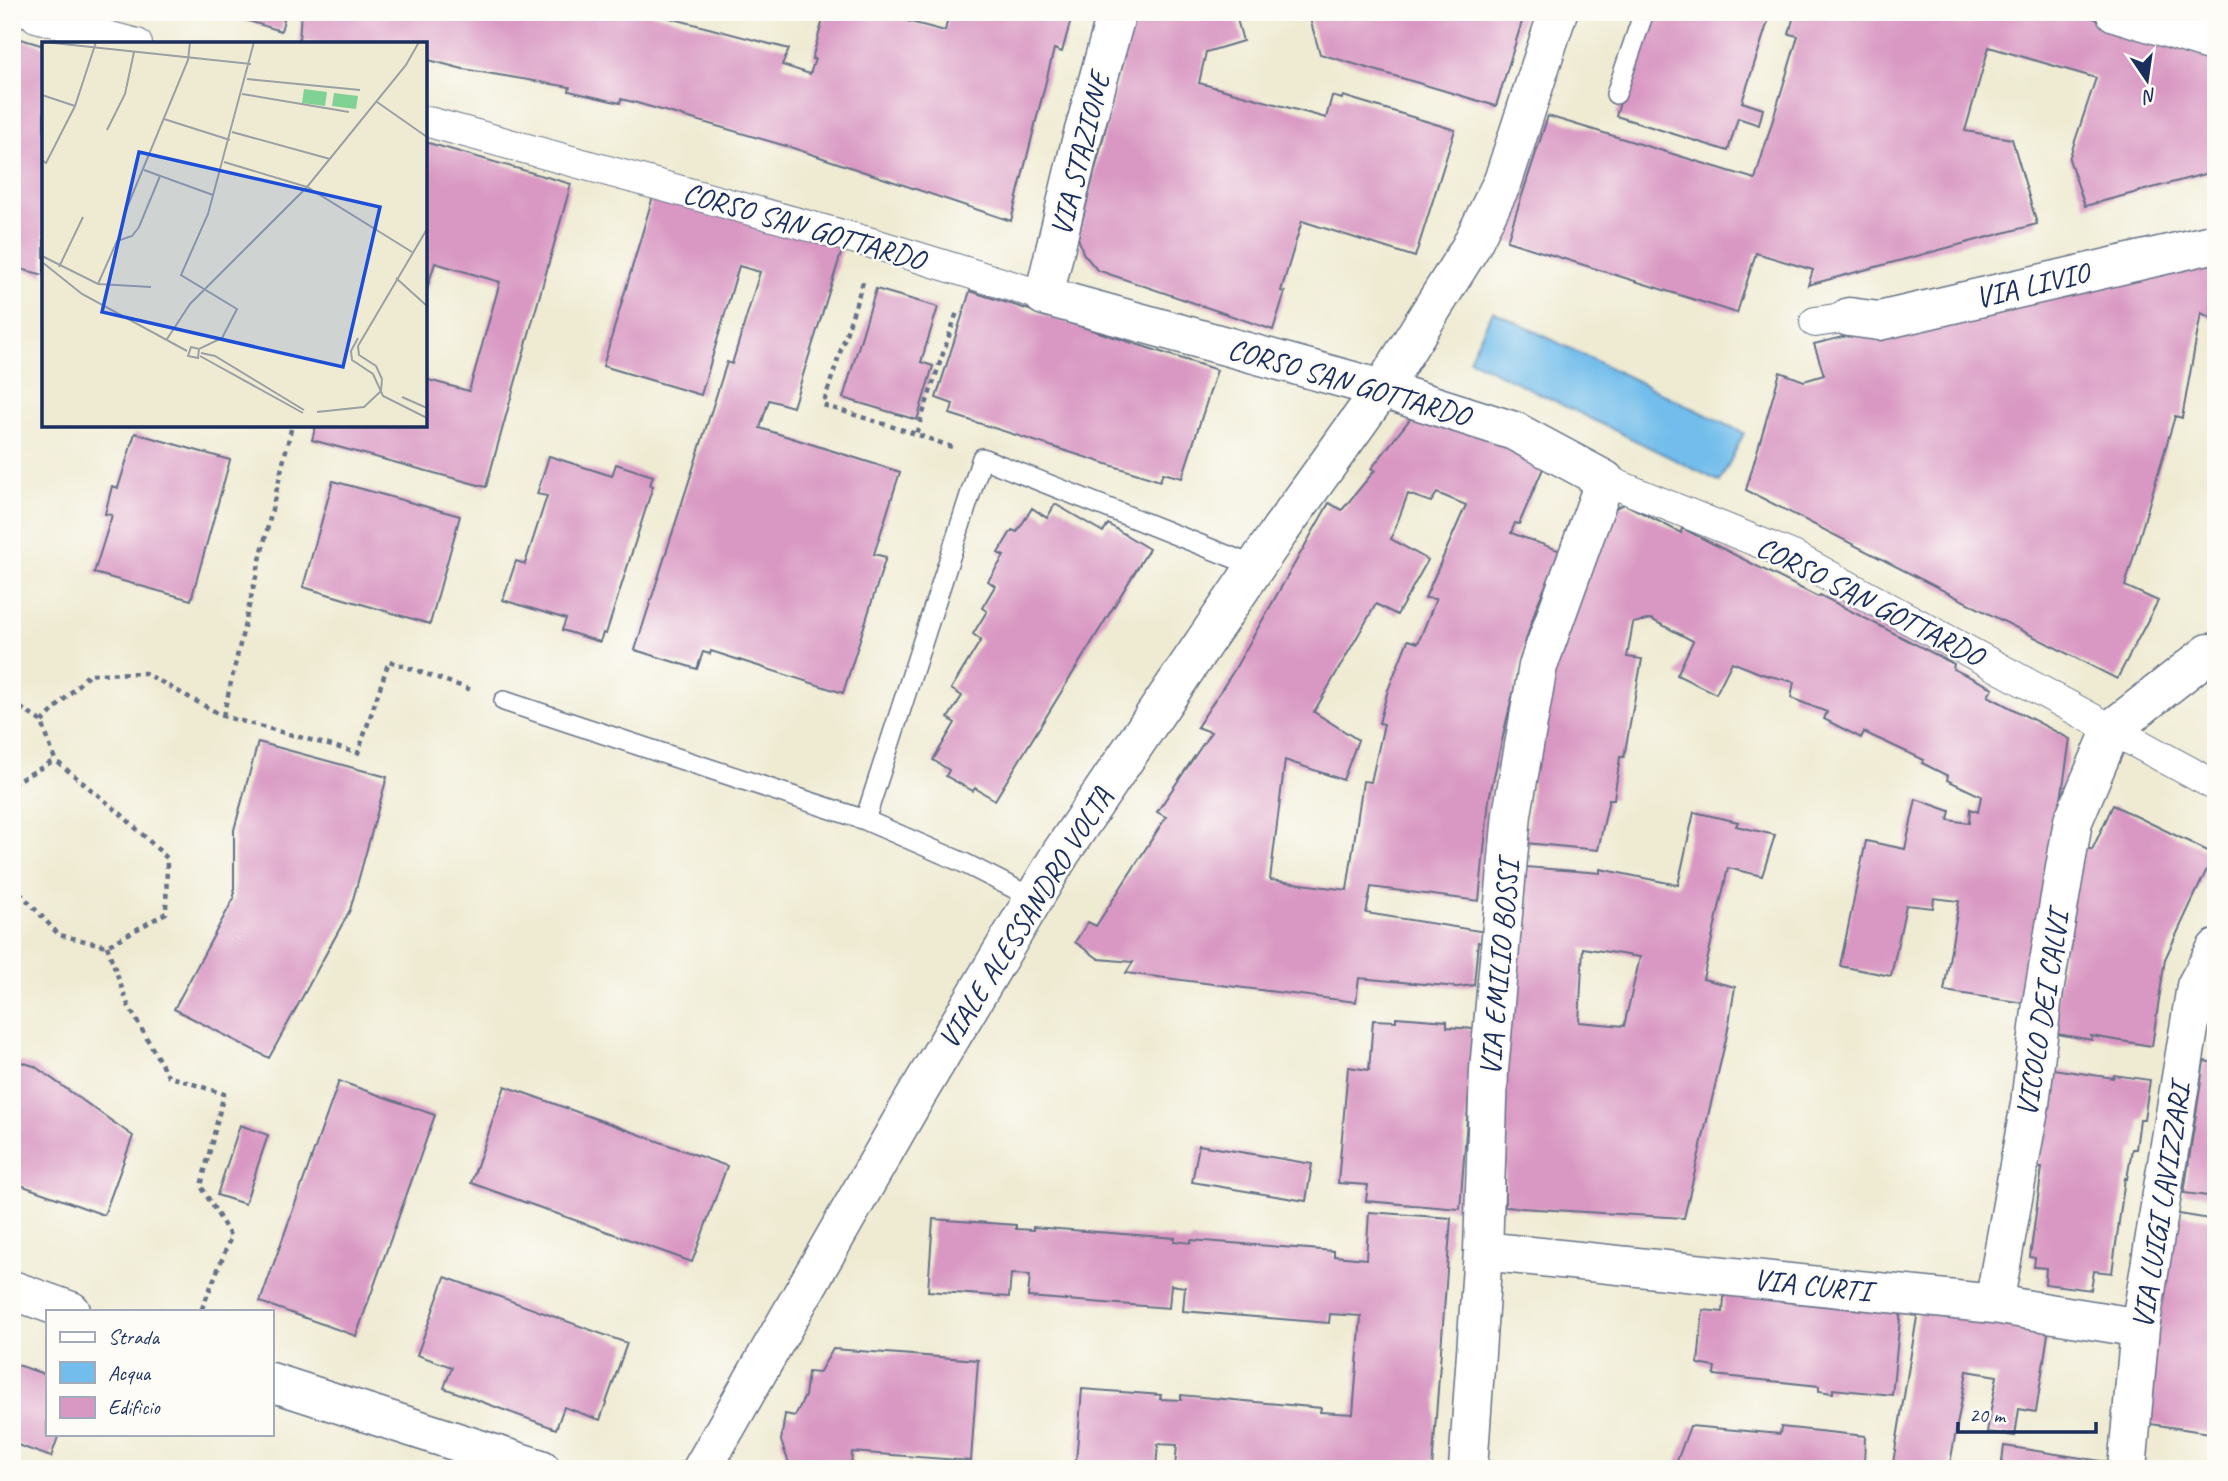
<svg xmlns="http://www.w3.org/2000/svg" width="2228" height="1481" viewBox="0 0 2228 1481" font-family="Caveat,sans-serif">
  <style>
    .water { fill: #72bdeb; stroke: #4676a4; stroke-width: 2 }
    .building { fill: #d998c3; fill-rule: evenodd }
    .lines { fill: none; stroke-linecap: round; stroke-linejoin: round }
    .service-casing { stroke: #657187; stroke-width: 22 }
    .pedestrian-casing { stroke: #657187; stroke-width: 32 }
    .minor-casing { stroke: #657187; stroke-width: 41 }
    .tertiary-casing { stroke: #657187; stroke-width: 41 }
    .path { stroke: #657187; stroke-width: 4.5; stroke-dasharray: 5 5; stroke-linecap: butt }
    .service { stroke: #fff; stroke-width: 19 }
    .pedestrian { stroke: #fff; stroke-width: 30 }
    .minor { stroke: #fff; stroke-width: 38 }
    .tertiary { stroke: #fff; stroke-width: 38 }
    .labels { text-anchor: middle; stroke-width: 5; stroke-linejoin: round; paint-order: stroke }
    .street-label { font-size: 30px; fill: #1b2f5e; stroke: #fdfcf7 }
    .inset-road { fill: none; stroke: #9aa0a4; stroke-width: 2 }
    .view { fill: #1d4ed8; fill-opacity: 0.15; stroke: #1d4ed8; stroke-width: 3.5 }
    .inset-edge { fill: none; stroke: #1b2f5e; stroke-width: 3.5 }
  </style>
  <rect width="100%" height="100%" fill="#fdfcf7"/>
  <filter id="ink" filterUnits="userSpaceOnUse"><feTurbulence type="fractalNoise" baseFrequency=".0143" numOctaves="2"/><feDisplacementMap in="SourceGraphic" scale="14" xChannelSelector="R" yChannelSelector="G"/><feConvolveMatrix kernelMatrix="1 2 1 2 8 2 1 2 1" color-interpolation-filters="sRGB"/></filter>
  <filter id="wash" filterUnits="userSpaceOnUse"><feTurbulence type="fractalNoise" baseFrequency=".00686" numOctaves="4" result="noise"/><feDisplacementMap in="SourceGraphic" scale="28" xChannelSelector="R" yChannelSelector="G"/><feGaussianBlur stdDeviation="1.57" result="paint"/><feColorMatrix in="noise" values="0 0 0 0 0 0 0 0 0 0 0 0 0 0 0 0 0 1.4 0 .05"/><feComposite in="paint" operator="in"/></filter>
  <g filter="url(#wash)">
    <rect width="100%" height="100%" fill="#efebd3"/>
    <path class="water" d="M 1493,311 L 1744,433 L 1720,482 L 1469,359 Z"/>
    <g id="blocks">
      <path class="building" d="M 219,12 L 286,12 L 281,31 Z
        M 301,12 L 647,12 L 789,49 L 782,65 L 810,74 L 815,59 L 812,59 L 825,12 L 873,12 L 945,31 L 949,12 L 1073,12 L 1062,52 L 1054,49 L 1011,221 L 793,148 L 637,103 L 621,99 L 620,103 L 569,91 L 570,87 L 463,69 L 425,59 L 425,44 L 323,44 L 299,41 Z
        M 1135,12 L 1235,12 L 1243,41 L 1206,52 L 1199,83 L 1326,118 L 1332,96 L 1342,99 L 1343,96 L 1455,130 L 1415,257 L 1302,221 L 1281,291 L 1285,292 L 1273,330 L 1097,270 L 1083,253 L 1078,237 Z
        M 1308,12 L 1525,12 L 1496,106 L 1320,54 Z
        M 1647,12 L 1771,12 L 1742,102 L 1763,109 L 1759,125 L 1738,118 L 1728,151 L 1616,116 Z
        M 1795,12 L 2075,12 L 2216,58 L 2216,171 L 2085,206 L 2069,159 L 2096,78 L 1989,47 L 1965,131 L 2012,139 L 2037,224 L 1808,285 L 1813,270 L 1756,253 L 1737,313 L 1507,241 L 1548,116 L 1755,179 L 1798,36 L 1789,34 Z
        M 14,37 L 44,46 L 44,275 L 12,267 Z
        M 425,142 L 571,184 L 486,487 L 312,440 L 316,425 L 425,425 L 425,379 L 469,391 L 500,282 L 435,263 L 425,295 Z
        M 654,193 L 844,244 L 793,407 L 769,400 L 760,428 L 900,472 L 874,554 L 886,557 L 843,693 L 711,651 L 710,654 L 703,652 L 697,669 L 635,650 L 727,362 L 732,364 L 760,272 L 739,266 L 701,395 L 603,366 Z
        M 2216,246 L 2216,320 L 2201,313 L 2182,418 L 2175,416 L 2125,586 L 2158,601 L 2117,679 L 1746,490 L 1780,372 L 1804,381 L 1824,375 L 1814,344 Z
        M 876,289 L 938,307 L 921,362 L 933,366 L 917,420 L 843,398 Z
        M 970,291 L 1217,370 L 1182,478 L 1163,473 L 1160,481 L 950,414 L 953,404 L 936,398 Z
        M 1418,409 L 1548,457 L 1519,524 L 1515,523 L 1511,533 L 1561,551 L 1537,605 L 1525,643 L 1506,723 L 1489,799 L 1479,901 L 1371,887 L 1366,913 L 1486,932 L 1485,944 L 1478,942 L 1474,985 L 1457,987 L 1359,978 L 1356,1002 L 1126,973 L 1133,962 L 1099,959 L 1075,942 L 1088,922 L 1096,926 L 1166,817 L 1157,812 L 1211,732 L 1197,727 L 1233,672 L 1329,503 L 1342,510 L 1375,470 L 1371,469 ZM 1437,493 L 1466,505 L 1425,598 L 1436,599 L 1418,643 L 1408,640 L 1388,690 L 1379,723 L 1384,724 L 1371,782 L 1363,781 L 1347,890 L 1270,880 L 1285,760 L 1343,780 L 1358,740 L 1314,712 L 1376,604 L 1397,615 L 1428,560 L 1391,539 L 1408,494 L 1431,502 Z
        M 135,433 L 230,460 L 191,600 L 94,573 L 112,515 L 105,514 L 112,486 L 118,488 Z
        M 549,456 L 612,476 L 616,464 L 653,476 L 650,485 L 653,486 L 606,634 L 603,633 L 600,642 L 562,630 L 566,619 L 503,600 L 516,561 L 525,564 L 547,496 L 537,494 Z
        M 333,481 L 460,516 L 430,624 L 303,587 Z
        M 1055,504 L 1103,532 L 1108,524 L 1149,549 L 995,800 L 975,788 L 973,791 L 946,776 L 949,770 L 933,760 L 955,723 L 948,718 L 962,696 L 951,689 L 981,640 L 973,634 L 987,611 L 982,608 L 995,586 L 988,581 L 1004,556 L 998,553 L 1012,530 L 1017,532 L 1032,508 L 1047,518 Z
        M 1625,504 L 1681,533 L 1682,528 L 1818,597 L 1820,595 L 1954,664 L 1953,669 L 1993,688 L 1988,696 L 2070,739 L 2031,1004 L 1944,991 L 1959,901 L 1934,898 L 1933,908 L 1906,905 L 1891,976 L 1840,966 L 1866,841 L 1905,849 L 1916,799 L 1950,811 L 1948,820 L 1969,823 L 1970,809 L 1978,812 L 1981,796 L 1947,780 L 1948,776 L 1922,763 L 1924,760 L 1864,732 L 1861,738 L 1824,719 L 1827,712 L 1791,698 L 1794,682 L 1762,674 L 1732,662 L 1716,694 L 1677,675 L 1693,641 L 1651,619 L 1633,623 L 1627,657 L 1642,659 L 1624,757 L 1620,757 L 1614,799 L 1609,799 L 1598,850 L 1526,843 L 1538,725 L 1601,513 Z
        M 258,742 L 387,777 L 350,910 L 269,1058 L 174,1009 L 234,898 L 234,830 Z
        M 2113,805 L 2214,854 L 2165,959 L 2152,1046 L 2091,1036 L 2092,1040 L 2051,1033 L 2078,844 L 2092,850 Z
        M 1694,812 L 1738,822 L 1736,826 L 1775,835 L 1762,876 L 1728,868 L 1703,979 L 1735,987 L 1727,1035 L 1684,1218 L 1505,1207 L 1504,1016 L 1514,866 L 1600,873 L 1600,869 L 1678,885 ZM 1583,948 L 1640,957 L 1624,1026 L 1579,1022 Z
        M 1396,1017 L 1447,1021 L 1447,1027 L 1474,1029 L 1460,1209 L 1366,1201 L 1368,1185 L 1338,1183 L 1348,1067 L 1369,1070 L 1373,1020 L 1396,1021 Z
        M 12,1059 L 34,1066 L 133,1136 L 104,1215 L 12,1182 Z
        M 2204,1061 L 2216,1063 L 2216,1197 L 2184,1193 Z
        M 2053,1069 L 2113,1078 L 2114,1075 L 2150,1080 L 2144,1119 L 2140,1119 L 2136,1149 L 2132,1149 L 2127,1179 L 2125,1178 L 2112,1273 L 2094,1271 L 2091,1290 L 2045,1284 L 2046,1268 L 2034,1267 L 2035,1258 L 2030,1257 L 2042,1168 L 2038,1168 Z
        M 339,1081 L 435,1115 L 356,1336 L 260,1302 Z
        M 505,1086 L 727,1166 L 692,1262 L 471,1183 Z
        M 240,1125 L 268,1135 L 245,1204 L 217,1195 Z
        M 1199,1145 L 1312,1164 L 1306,1201 L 1192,1182 Z
        M 1369,1212 L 1451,1218 L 1432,1469 L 1175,1467 L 1177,1445 L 1158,1444 L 1156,1468 L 1076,1462 L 1082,1389 L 1161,1395 L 1160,1399 L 1181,1400 L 1181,1395 L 1321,1408 L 1320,1412 L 1353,1414 L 1361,1316 L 1330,1314 L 1329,1323 L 1183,1311 L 1185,1287 L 1171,1285 L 1169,1308 L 1028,1297 L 1030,1275 L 1011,1274 L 1009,1297 L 928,1291 L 933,1219 L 1016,1225 L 1016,1229 L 1033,1230 L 1033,1227 L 1175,1238 L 1174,1241 L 1191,1243 L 1191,1240 L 1334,1251 L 1334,1256 L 1366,1259 Z
        M 2173,1213 L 2216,1220 L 2216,1434 L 2144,1423 Z
        M 445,1277 L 627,1343 L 600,1420 L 564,1407 L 556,1429 L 444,1388 L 452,1367 L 417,1355 Z
        M 1725,1283 L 1902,1300 L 1892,1395 L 1833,1389 L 1833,1393 L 1819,1391 L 1819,1386 L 1714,1375 L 1715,1367 L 1698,1364 L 1703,1310 L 1723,1312 Z
        M 1919,1305 L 2050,1321 L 2036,1412 L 2019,1409 L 2015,1436 L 1987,1432 L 1997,1376 L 1967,1371 L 1949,1469 L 1892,1469 Z
        M 833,1349 L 978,1360 L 971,1461 L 852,1452 L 851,1469 L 791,1469 L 781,1441 L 785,1414 L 795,1416 L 805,1396 L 808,1372 L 819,1373 Z
        M 12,1363 L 47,1375 L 47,1434 L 59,1434 L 51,1457 L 12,1443 Z
        M 1690,1426 L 1780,1434 L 1781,1427 L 1865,1436 L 1864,1469 L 1674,1469 Z
        M 2004,1446 L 2108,1462 L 2107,1469 L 2001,1469 Z"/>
    </g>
  </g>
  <g filter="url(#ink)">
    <use href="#blocks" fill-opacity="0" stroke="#657187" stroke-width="2"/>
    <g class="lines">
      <g class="service-casing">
        <path id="service" d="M 12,16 L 36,17
          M 1616,94 L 1644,12
          M 504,701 L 865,820
          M 1033,898 L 964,863 L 865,820 L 982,458 L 1254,566"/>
      </g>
      <g class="pedestrian-casing">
        <path id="pedestrian" d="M 36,17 L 137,44
          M 425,121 L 875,244 L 1044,296
          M 1815,322 L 1849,317
          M 1605,480 L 1793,556 L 2216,786"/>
      </g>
      <g class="minor-casing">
        <path id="minor" d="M 1117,12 L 1080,145 L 1044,296 L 1382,389 L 1514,431 L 1605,480 L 1538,666 L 1512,814 L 1489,1070 L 1483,1251 L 1468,1469
          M 2115,12 L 2216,43
          M 1849,317 L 1879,321 L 2216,243
          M 1281,529 L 1382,389 L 1470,248 L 1503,181 L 1558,12
          M 1483,1251 L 1994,1304 L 2140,1328
          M 1994,1304 L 2030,1104 L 2042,1003 L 2073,821 L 2112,729 L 2209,653 L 2216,653
          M 2127,1469 L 2140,1328 L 2196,986 L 2216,949"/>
      </g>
      <g class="tertiary-casing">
        <path id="tertiary" d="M 12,1290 L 71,1311
          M 271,1382 L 541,1469
          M 702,1469 L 916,1096 L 1061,853 L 1281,529"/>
      </g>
      <path class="path" d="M 863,282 L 823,405 L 916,434
        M 952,447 L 916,434 L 958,309
        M 12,702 L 42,722 L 55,760 L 121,814 L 167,858 L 166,913 L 107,946 L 59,935 L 12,884
        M 223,716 L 292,425
        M 42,722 L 89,674 L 145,673 L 223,716 L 358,753 L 389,661 L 472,690
        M 12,784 L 55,760
        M 107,946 L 128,1005 L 168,1076 L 224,1094 L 201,1186 L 231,1237 L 201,1311"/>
      <use href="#service" class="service"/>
      <use href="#pedestrian" class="pedestrian"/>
      <use href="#minor" class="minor"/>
      <use href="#tertiary" class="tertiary"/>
    </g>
  </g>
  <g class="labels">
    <g class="street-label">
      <text transform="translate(1080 154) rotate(-76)" y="10">VIA STAZIONE</text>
      <text transform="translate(804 226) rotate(16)" y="10">CORSO SAN GOTTARDO</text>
      <text transform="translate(2032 285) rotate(-13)" y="10">VIA LIVIO</text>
      <text transform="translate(1349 382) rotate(16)" y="10">CORSO SAN GOTTARDO</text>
      <text transform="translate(1870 601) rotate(27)" y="10">CORSO SAN GOTTARDO</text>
      <text transform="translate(1025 918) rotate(-58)" y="10">VIALE ALESSANDRO VOLTA</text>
      <text transform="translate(1499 968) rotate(-85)" y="10">VIA EMILIO BOSSI</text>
      <text transform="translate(2042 1014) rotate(-81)" y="10">VICOLO DEI CALVI</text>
      <text transform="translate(2161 1206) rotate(-81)" y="10">VIA LUIGI LAVIZZARI</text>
      <text transform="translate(1812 1285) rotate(6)" y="10">VIA CURTI</text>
    </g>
  </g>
  <g transform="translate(42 42)">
    <rect width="385" height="385" fill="#efebd3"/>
    <path d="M 262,47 L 285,50 L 283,64 L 260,61 ZM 292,51 L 316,54 L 314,67 L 290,64 Z" fill="#7fd294"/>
    <path class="inset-road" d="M 2,0 L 209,22M 205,37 L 318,48M 200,52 L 307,70M 0,53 L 33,64M 335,60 L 385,95M 122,77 L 188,98M 65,88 L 83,52 L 92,10M 190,90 L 288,117M 0,118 L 4,121 L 33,64 L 54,0M 182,120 L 265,145 L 370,210M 102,128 L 171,153M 84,168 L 146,18 L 148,0M 0,214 L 56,242 L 109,245M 0,220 L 40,252 L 145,309M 17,225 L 41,175M 354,236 L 385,264M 56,242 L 75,199 L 90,194 L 97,185 L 118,134M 316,296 L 309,309 L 310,318 L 331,332 L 341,354 L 385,376M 125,297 L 148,262 L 265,145 L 364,23 L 377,0M 157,307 L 156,316 L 146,314 L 149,305 L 157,307 L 180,296 L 195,267 L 139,233 L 166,172 L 212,0M 159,311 L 173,314 L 262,368M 158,314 L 261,371M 340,337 L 334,324 L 317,313 L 316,304 L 385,187M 360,355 L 385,366M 275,370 L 322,365 L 339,349 L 340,337"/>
    <path class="view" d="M 97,110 L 338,165 L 301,325 L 60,270 Z"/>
    <rect width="385" height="385" class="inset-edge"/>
  </g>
  <rect width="2228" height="1481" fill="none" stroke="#fdfcf7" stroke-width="42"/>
  <rect x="46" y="1310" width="228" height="126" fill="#fdfcf7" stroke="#a3aaba" stroke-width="2"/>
  <rect x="60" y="1332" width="35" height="10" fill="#ffffff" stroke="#a3aaba" stroke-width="2"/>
  <text x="108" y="1344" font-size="21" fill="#1b2f5e">Strada</text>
  <rect x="60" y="1362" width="35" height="21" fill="#72bdeb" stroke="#a3aaba" stroke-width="2"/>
  <text x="108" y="1380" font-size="21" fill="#1b2f5e">Acqua</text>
  <rect x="60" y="1397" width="35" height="21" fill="#d998c3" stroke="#a3aaba" stroke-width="2"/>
  <text x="108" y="1414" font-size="21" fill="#1b2f5e">Edificio</text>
  <g transform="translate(2147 80) rotate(167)" stroke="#fdfcf7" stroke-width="5" paint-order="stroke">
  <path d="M0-5L12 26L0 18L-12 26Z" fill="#1b2f5e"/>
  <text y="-10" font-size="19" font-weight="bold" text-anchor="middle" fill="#1b2f5e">N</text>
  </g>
  <path d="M1958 1422v10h138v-10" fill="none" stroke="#1b2f5e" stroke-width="3.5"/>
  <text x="1969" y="1422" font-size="21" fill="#1b2f5e" stroke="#fdfcf7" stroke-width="5" paint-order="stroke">20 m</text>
</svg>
